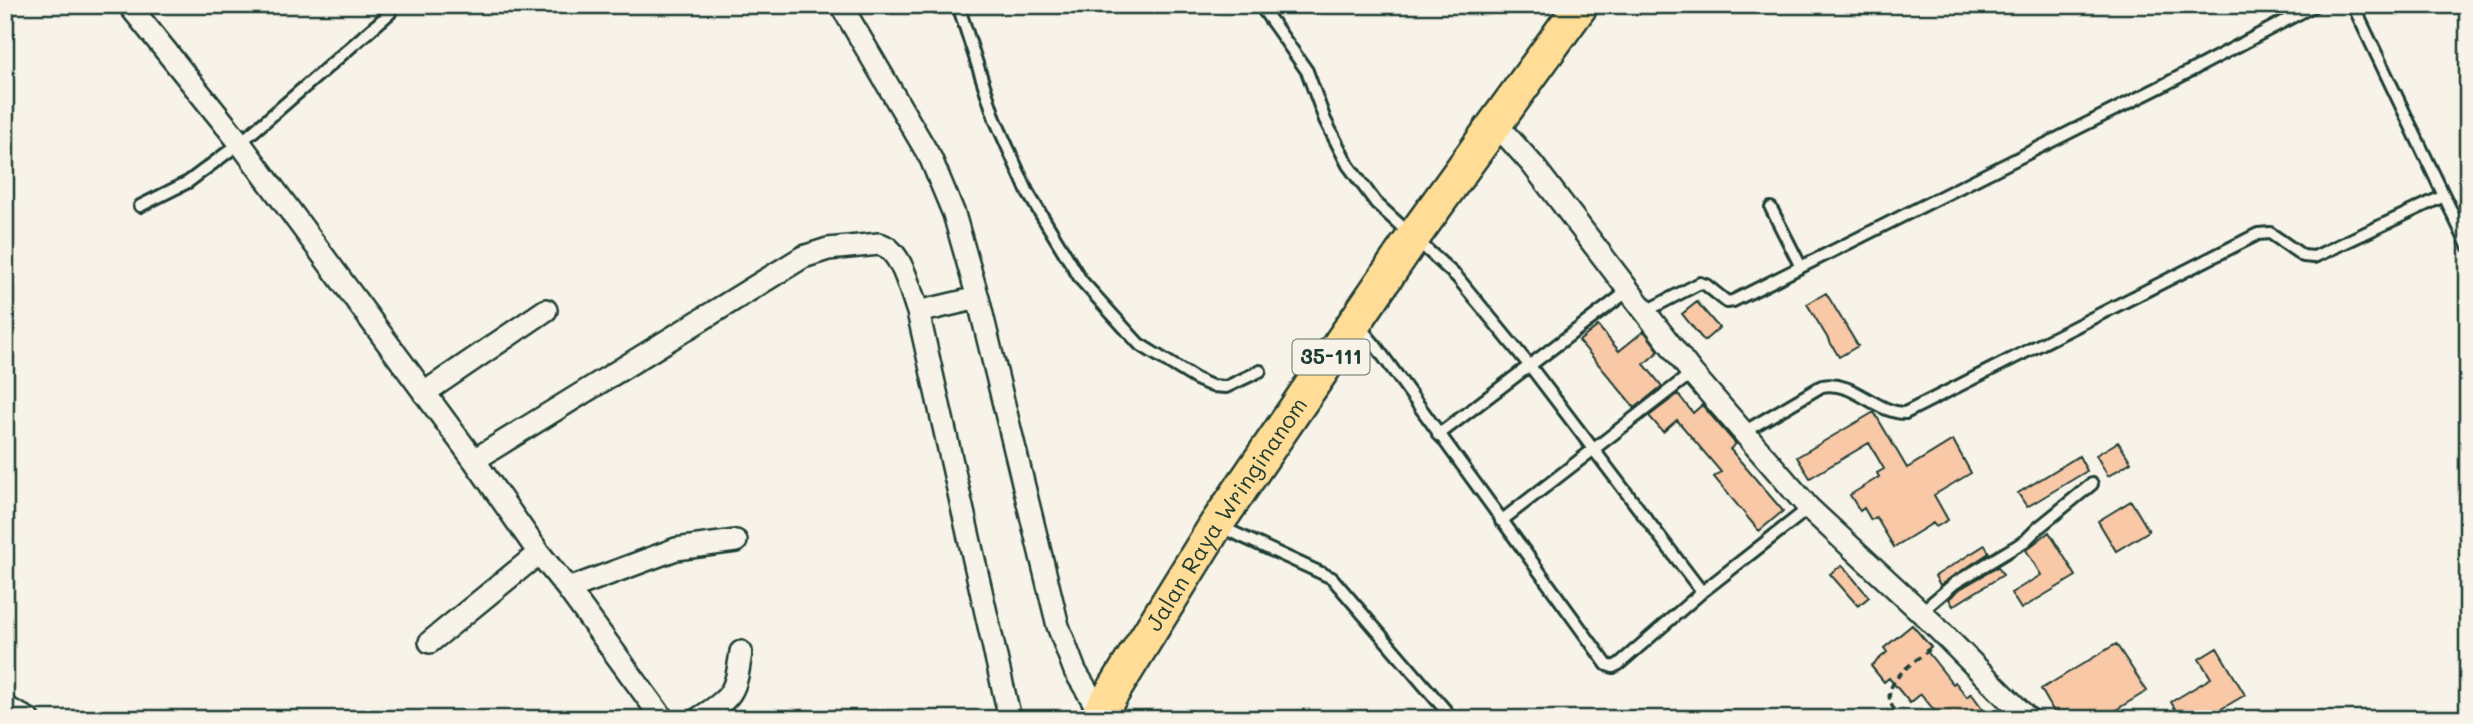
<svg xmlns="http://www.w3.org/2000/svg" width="2473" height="724" viewBox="0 0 2473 724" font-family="Mali,sans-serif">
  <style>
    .building { fill: #f8c8a7; stroke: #1f3d34; stroke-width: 2 }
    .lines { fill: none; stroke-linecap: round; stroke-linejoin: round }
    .service-casing { stroke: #1f3d34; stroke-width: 16 }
    .minor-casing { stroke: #1f3d34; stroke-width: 26 }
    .primary-casing { stroke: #1f3d34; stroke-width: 38 }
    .path { stroke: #1f3d34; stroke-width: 3.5; stroke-dasharray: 7 5; stroke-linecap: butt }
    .service { stroke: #f7f3e8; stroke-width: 10 }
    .minor { stroke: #f7f3e8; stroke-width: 21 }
    .primary { stroke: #ffdd96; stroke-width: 33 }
    .labels { text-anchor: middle; stroke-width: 5; stroke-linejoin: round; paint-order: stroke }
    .shield { fill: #f7f3e8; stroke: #60746a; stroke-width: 2 }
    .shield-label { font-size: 21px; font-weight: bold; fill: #1f3d34 }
    .street-label { font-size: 23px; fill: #1f3d34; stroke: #f7f3e8 }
  </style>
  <rect width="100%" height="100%" fill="#f7f3e8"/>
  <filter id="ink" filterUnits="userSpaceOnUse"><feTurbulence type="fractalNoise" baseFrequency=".0143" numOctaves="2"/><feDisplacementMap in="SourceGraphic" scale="14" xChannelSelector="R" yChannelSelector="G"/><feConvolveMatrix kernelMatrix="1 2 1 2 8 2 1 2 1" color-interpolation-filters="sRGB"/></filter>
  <g filter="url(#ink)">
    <path class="building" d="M 1826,293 L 1858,346 L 1839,357 L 1807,304 Z
      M 1697,302 L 1719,328 L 1704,341 L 1682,314 Z
      M 1598,326 L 1619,351 L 1644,331 L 1659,351 L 1644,364 L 1662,386 L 1635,408 L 1579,341 Z
      M 1678,394 L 1693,413 L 1702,405 L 1736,444 L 1730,449 L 1783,511 L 1759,531 L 1714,477 L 1721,472 L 1677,420 L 1663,432 L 1649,416 Z
      M 1874,412 L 1907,468 L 1953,440 L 1971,473 L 1934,495 L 1948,520 L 1936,527 L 1933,523 L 1894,547 L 1876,517 L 1871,520 L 1864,508 L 1860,511 L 1850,495 L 1879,477 L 1877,473 L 1884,469 L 1869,443 L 1810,478 L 1797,457 Z
      M 2118,442 L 2131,462 L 2108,476 L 2096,455 Z
      M 2079,456 L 2087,471 L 2027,507 L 2018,493 Z
      M 2131,501 L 2149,531 L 2116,551 L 2098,521 Z
      M 2049,532 L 2076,576 L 2021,609 L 2011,593 L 2041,575 L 2026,550 Z
      M 1985,545 L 1989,553 L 1940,585 L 1935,576 Z
      M 1842,565 L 1869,597 L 1858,606 L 1830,574 Z
      M 1998,567 L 2003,575 L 1953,606 L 1949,599 L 1960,589 Z
      M 1912,625 L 1931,647 L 1926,650 L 1953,684 L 1955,682 L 1967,697 L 1971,693 L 1990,719 L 1941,719 L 1921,694 L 1910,703 L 1889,678 L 1884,682 L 1871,666 L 1887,652 L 1884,648 Z
      M 2116,644 L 2147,691 L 2109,714 L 2112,719 L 2058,719 L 2041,689 Z
      M 2217,648 L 2245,695 L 2204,719 L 2181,719 L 2171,702 L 2211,678 L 2199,659 Z"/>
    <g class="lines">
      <g class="service-casing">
        <path id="service" d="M 958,5 L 995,119 L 1028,193 L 1081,280 L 1139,344 L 1196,379 L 1212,386 L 1226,387 L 1260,371
          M 1260,5 L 1307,71 L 1325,120 L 1348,165 L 1376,203 L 1457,277 L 1530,366 L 1702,592
          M 2353,5 L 2468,246
          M 140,206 L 188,182 L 240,143 L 390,13
          M 1771,208 L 1801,267
          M 1644,312 L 1700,283 L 1706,285 L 1727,302 L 1733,301 L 2160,87 L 2315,5
          M 1359,326 L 1375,345 L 1607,665 L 1613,667 L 1619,664 L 1702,592 L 1809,508
          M 1742,433 L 1822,386 C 1854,380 1875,413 1905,413 L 2258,234 L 2270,233 L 2303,256 L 2314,257 L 2444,196
          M 1438,435 L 1628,291
          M 1501,521 L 1692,373
          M 1219,526 L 1332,578 L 1453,719
          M 1921,612 L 1955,583 L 2025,541 L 2038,528 L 2092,484"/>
      </g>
      <g class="minor-casing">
        <path id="minor" d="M 129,5 L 240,143 L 474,460 L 539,553 L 568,589 L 663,719
          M 841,5 L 931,159 L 954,214 L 978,298 L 1058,626 L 1075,671 L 1100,712
          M 1495,123 L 1532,164 L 1692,373 L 1809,508 L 1921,612 L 2028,719
          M 918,312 L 978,298
          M 424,393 L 546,310
          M 474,460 L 803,257 L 828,249 L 879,244 C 902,249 910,291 918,312 L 1010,719
          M 568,589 L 676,549 L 736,541
          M 430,642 L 539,553
          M 5,707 L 28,719
          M 698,719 C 734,696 735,693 741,652"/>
      </g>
      <g class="primary-casing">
        <g id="primary">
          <path id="s1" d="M 1096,719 L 1216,525 L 1414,236 L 1581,5"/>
        </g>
      </g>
      <path class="path" d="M 1903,719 C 1899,715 1894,710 1892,706 C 1879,683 1916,661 1930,649"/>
      <use href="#service" class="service"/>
      <use href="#minor" class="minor"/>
      <use href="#primary" class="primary"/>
    </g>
  </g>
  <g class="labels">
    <rect class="shield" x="1292.5" y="339.5" width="77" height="35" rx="5"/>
    <g class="shield-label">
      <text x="1331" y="364">35-111</text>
    </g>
    <g class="street-label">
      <text dy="8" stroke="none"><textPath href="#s1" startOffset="243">Jalan Raya Wringinanom</textPath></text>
    </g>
  </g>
  <rect width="2473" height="724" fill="none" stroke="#f7f3e8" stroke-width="28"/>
  <rect x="14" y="14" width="2445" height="696" fill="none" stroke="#1f3d34" stroke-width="2.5" filter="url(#ink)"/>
</svg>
